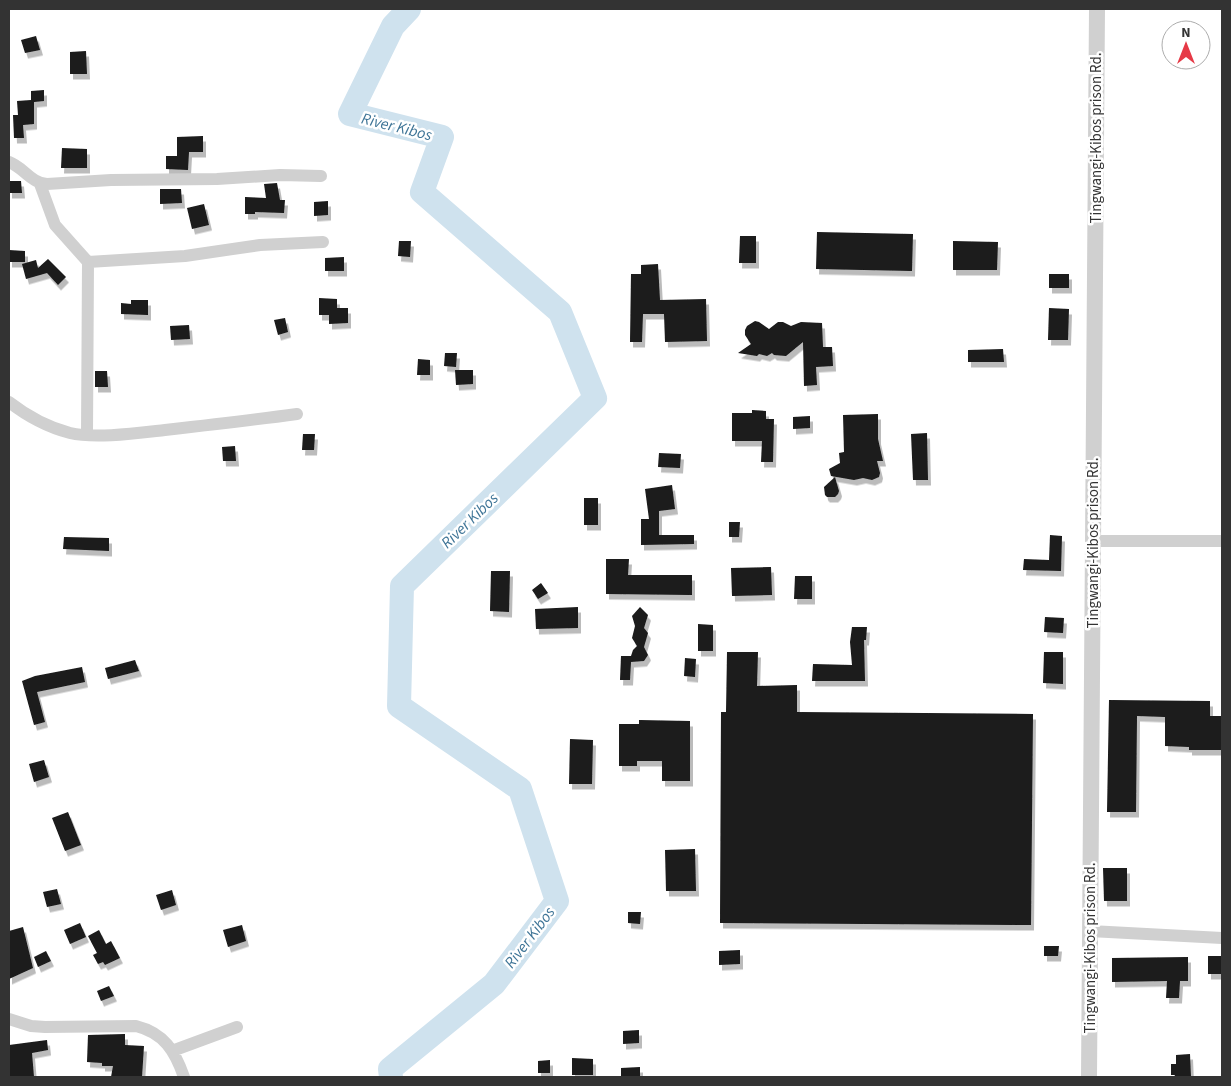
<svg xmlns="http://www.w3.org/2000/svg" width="1231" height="1086" viewBox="0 0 1231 1086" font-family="'Source Sans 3',sans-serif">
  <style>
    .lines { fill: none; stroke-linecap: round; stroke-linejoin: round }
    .river { stroke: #cfe2ee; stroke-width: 24 }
    .building { fill: #1a1a1a; filter: url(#shadow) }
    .minor { stroke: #d0d0d0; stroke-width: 12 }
    .tertiary { stroke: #d0d0d0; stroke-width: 16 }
    .labels { text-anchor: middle; stroke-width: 5; stroke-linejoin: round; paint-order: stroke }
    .street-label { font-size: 15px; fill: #333; stroke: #fff }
    .water-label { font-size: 16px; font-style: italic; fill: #3f7597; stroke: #fff }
  </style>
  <defs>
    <filter id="shadow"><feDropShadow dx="3" dy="5.5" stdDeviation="0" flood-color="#0004"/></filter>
  </defs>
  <rect width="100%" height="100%" fill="#fff"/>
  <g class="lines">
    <path class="river" d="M 391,1077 L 390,1069 L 494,984 L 557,901 L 520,789 L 399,706 L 402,586 L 595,398 L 560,312 L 422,192 L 442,137 L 350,114 L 393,26 L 409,9"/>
  </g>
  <path class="building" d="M 36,36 L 40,50 L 25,53 L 21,40 Z
    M 86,51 L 87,74 L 70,74 L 70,52 Z
    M 44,90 L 44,101 L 34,102 L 34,124 L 23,125 L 24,138 L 14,138 L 13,115 L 18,115 L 17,101 L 31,100 L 31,91 Z
    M 203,136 L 203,152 L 189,152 L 188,170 L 166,169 L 166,156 L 177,156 L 177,137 Z
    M 62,148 L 87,149 L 87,168 L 61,168 Z
    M 9,181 L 21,181 L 22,193 L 9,193 Z
    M 277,183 L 280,200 L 285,200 L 284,213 L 255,212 L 255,214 L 245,214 L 245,197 L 266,198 L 264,184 Z
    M 160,189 L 181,189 L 182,203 L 160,204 Z
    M 328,201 L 328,215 L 314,216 L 314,202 Z
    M 204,204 L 209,225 L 192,229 L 187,208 Z
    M 817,232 L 913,234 L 912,271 L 816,269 Z
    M 740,236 L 756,236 L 756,263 L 739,263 Z
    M 399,241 L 411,241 L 410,257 L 398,256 Z
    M 953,241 L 998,242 L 997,270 L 953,270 Z
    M 9,250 L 25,251 L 25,262 L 9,262 Z
    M 344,257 L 344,271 L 325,271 L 325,258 Z
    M 48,259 L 66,277 L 58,285 L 47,273 L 26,279 L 22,264 L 36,260 L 38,268 Z
    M 658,264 L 660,300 L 706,299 L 707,341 L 665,342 L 664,314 L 643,314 L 642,342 L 630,342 L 631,274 L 641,274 L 641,265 Z
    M 1049,274 L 1069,274 L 1069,288 L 1049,288 Z
    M 319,298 L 337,299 L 337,308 L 348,308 L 348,323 L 329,324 L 329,315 L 319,315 Z
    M 131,300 L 148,300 L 148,315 L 121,314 L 121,303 L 131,304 Z
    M 1049,308 L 1069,309 L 1068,340 L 1048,340 Z
    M 285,318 L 288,332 L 278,335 L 274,320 Z
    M 755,321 L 759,322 L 769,329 L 778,322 L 783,322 L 791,326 L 801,322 L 822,323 L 823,347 L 832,347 L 833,366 L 816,367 L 817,385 L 804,386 L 803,342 L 786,356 L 774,355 L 772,353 L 767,356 L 759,354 L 757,356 L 738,353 L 751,344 L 745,335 L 745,330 L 747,326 Z
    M 189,325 L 190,339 L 171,340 L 170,326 Z
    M 1003,349 L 1004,362 L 968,362 L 968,350 Z
    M 445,353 L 457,353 L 456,367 L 444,366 Z
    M 418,359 L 430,360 L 430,375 L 417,375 Z
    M 455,370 L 473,370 L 473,384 L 456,385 Z
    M 95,371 L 107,371 L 108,387 L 95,387 Z
    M 752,410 L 766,411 L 766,419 L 774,419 L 773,462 L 761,462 L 762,441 L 732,441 L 732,413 L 752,413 Z
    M 878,414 L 878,439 L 883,461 L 877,461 L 880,473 L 879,477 L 872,480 L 863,478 L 854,480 L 831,476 L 829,469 L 840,463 L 839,453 L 844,452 L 843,415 Z
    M 810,416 L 810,428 L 793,429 L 793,417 Z
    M 927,433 L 928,480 L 913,480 L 911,434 Z
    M 303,434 L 315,434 L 314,450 L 302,450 Z
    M 235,446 L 236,461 L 223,461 L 222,447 Z
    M 659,453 L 681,454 L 680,468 L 658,467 Z
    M 835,477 L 839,491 L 838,494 L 835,497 L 827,497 L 825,495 L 824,487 Z
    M 672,485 L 675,509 L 659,511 L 659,535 L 694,535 L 694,544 L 641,545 L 641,519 L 649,519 L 645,489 Z
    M 584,498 L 598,498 L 598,525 L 584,525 Z
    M 729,522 L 740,522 L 739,537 L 729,537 Z
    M 1050,535 L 1062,536 L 1061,571 L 1023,570 L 1024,559 L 1049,560 Z
    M 64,537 L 109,538 L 109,551 L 63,549 Z
    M 606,559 L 629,559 L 628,575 L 692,575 L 692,595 L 606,594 Z
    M 771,567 L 772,595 L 732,596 L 731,568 Z
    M 491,571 L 510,571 L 509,612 L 490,611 Z
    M 795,576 L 812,576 L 812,599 L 794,599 Z
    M 541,583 L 548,593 L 538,599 L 532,590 Z
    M 578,607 L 578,628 L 536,629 L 535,609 Z
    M 640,607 L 648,615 L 644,628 L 648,633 L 644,647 L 648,655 L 644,661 L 631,662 L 630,680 L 620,680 L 621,656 L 631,656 L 633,650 L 637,646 L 632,638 L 635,626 L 632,616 Z
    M 1045,617 L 1064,618 L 1063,633 L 1044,632 Z
    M 698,624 L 713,625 L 713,651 L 698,651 Z
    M 852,627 L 867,627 L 866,640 L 864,640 L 865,681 L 812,681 L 813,664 L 852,665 L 850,642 Z
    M 727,652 L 758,652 L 757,686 L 797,685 L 797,712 L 1033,714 L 1031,925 L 720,923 L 721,712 L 726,712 Z
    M 1044,652 L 1063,652 L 1063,684 L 1043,683 Z
    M 685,658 L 696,659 L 695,677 L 684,676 Z
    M 135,660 L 139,671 L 108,679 L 105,668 Z
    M 82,667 L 85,682 L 37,692 L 45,722 L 34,725 L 22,681 L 35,676 Z
    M 1109,700 L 1210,701 L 1210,716 L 1222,716 L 1222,750 L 1189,750 L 1189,747 L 1165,746 L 1165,717 L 1137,716 L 1136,812 L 1107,812 Z
    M 639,720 L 690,721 L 690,781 L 662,781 L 662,761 L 637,761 L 637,766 L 619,766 L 619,724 L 639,724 Z
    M 570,739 L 593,740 L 592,784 L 569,784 Z
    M 44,760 L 49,777 L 34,782 L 29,764 Z
    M 68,812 L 81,845 L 65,851 L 52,818 Z
    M 695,849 L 696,891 L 666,891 L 665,850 Z
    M 1103,868 L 1127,868 L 1127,901 L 1104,901 Z
    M 57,889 L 61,904 L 47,907 L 43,892 Z
    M 172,890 L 176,905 L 161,910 L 156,895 Z
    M 628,912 L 641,912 L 640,924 L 628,923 Z
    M 80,923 L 86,937 L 70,944 L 64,930 Z
    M 242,925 L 246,941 L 228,947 L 223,930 Z
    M 23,927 L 33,968 L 9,979 L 9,931 Z
    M 99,930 L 106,944 L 111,941 L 120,958 L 105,965 L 103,962 L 98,964 L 93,955 L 97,953 L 88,936 Z
    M 1044,946 L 1059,946 L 1058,956 L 1044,956 Z
    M 740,950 L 740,964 L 719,965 L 719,951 Z
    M 46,951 L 51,961 L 38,967 L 34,957 Z
    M 1208,956 L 1222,956 L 1222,974 L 1208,974 Z
    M 1188,957 L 1188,981 L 1180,981 L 1179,998 L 1166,998 L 1167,981 L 1112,982 L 1112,958 Z
    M 109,986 L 114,996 L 101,1001 L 97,991 Z
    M 639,1030 L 639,1043 L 623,1044 L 623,1031 Z
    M 125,1034 L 125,1045 L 144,1046 L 142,1077 L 111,1077 L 113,1066 L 102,1066 L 102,1063 L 87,1062 L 88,1035 Z
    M 47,1040 L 48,1050 L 32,1053 L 34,1077 L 9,1077 L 9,1045 Z
    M 1190,1054 L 1191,1077 L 1175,1077 L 1175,1075 L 1171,1075 L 1171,1064 L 1176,1064 L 1176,1055 Z
    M 572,1058 L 593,1059 L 593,1075 L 572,1075 Z
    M 550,1060 L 550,1073 L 538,1073 L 538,1061 Z
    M 640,1067 L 640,1077 L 621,1077 L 621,1068 Z"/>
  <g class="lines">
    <path class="minor" d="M 9,162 C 23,167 31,183 47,184 L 111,180 L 217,179 L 280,175 L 321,176
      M 40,184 L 55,225 L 88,262 L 87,434
      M 88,262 L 185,256 L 260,245 L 323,242
      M 9,402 C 27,416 47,427 70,433 C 95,439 138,433 165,430 C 209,425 253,420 297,414
      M 1093,541 L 1222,541
      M 1090,931 L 1222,938
      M 9,1019 L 31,1026 L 45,1027 L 136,1026 C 164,1033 175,1051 184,1077
      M 172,1051 L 237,1027"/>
    <path class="tertiary" d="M 1089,1077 L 1097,9"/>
  </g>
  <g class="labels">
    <g class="street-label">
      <text transform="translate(1096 138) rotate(-90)" y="5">Tingwangi-Kibos prison Rd.</text>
      <text transform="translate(1093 543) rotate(-90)" y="5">Tingwangi-Kibos prison Rd.</text>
      <text transform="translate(1090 948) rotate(-90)" y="5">Tingwangi-Kibos prison Rd.</text>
    </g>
    <g class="water-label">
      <text transform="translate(397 126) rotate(14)" y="6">River Kibos</text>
      <text transform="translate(469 520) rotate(-44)" y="6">River Kibos</text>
      <text transform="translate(529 937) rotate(-53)" y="6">River Kibos</text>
    </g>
  </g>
  <rect width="1231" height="1086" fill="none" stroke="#333333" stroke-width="20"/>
  <g transform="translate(1186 45)"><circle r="24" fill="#ffffff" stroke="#adadad"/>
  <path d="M0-4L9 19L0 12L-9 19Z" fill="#e63946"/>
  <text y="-8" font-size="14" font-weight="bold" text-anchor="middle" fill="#333333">N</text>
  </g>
</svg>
